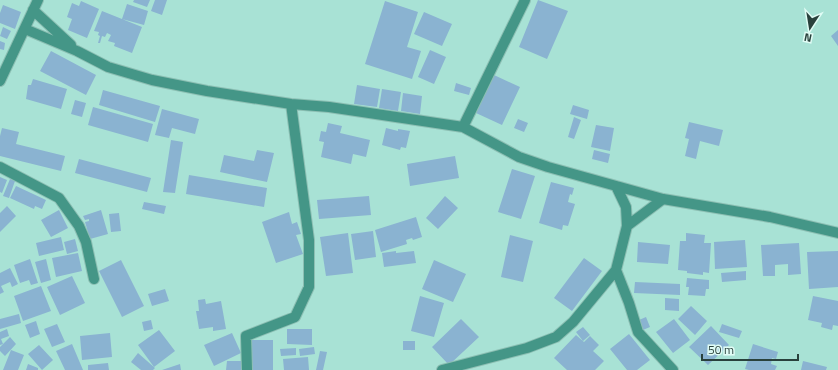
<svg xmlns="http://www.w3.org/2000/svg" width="838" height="370" viewBox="0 0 838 370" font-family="'Titillium Web',sans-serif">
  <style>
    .building { fill: #8ab3d1 }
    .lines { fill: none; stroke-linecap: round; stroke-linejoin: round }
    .minor-casing { stroke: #8cbfb3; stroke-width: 12 }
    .minor { stroke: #449687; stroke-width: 10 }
  </style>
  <rect width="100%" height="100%" fill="#a8e2d5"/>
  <path class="building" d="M 134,0 L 150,0 L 147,7 L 133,2 Z
    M 155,0 L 167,0 L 162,15 L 151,11 Z
    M 538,0 L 568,11 L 547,59 L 519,47 Z
    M 81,1 L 99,9 L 87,38 L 68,30 L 72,19 L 67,17 L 72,3 L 79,6 Z
    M 385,1 L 418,12 L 407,47 L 421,51 L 412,79 L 365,64 Z
    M 127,4 L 148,11 L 144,25 L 122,19 Z
    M 3,5 L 21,12 L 15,29 L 0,23 L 0,13 Z
    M 102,11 L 142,27 L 132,53 L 114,46 L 115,43 L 108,41 L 111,35 L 107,33 L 105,37 L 102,36 L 100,43 L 98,43 L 100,36 L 98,35 L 99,32 L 94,31 Z
    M 424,12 L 452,24 L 442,46 L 414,34 Z
    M 3,27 L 11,31 L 7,39 L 0,36 Z
    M 838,30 L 838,46 L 831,36 Z
    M 0,41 L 5,43 L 4,50 L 0,49 Z
    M 430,50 L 446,57 L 434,84 L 418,77 Z
    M 51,51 L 96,75 L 86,95 L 40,71 Z
    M 494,75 L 520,87 L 502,125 L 476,113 Z
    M 33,79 L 67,89 L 61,109 L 26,99 L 28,85 L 31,85 Z
    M 456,83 L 471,88 L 469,95 L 454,91 Z
    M 357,85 L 380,89 L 377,107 L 354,104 Z
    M 382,89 L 401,92 L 398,111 L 379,108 Z
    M 103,90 L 160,106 L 155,122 L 99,105 Z
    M 403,93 L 422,96 L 420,114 L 401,111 Z
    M 75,100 L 86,103 L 82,117 L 71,114 Z
    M 573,105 L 589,110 L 587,119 L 570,114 Z
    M 93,107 L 153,124 L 148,142 L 88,125 Z
    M 162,109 L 199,119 L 195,134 L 172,128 L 169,138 L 155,135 Z
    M 574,117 L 581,120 L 574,139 L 568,137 Z
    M 518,119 L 528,123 L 524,132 L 514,128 Z
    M 689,122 L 723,130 L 719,146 L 700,141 L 696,159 L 685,156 L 689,139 L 685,138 Z
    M 328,123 L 342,126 L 340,133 L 370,140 L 366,157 L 353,154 L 351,164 L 321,157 L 324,142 L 319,141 L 321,131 L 326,132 Z
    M 596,125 L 614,128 L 610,151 L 591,147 Z
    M 2,128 L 19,132 L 16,144 L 65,156 L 61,171 L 0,156 L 0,136 Z
    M 386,128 L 398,131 L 398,129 L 410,131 L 406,148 L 401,147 L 400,150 L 382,145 Z
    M 171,140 L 183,142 L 175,193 L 163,192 Z
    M 257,150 L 274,153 L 267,182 L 220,172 L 224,155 L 254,161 Z
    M 594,150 L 610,154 L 608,163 L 592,159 Z
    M 455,156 L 459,178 L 410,186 L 407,164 Z
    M 79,159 L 151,178 L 147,192 L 75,173 Z
    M 512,169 L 535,176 L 521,219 L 498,212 Z
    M 189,175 L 267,188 L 264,207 L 186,194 Z
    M 0,177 L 7,180 L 2,193 L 0,192 Z
    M 10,179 L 15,181 L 9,198 L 3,196 Z
    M 551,182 L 574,188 L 572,195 L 570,194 L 568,202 L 575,204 L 568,226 L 563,225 L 562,230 L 539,223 Z
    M 16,186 L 46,200 L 42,209 L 35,206 L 34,209 L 10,198 Z
    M 369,196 L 371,215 L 319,219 L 317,200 Z
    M 445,196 L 458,208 L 438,229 L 426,218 Z
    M 144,202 L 166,206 L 164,214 L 142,209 Z
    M 7,206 L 16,216 L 0,232 L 0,213 Z
    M 59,210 L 68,228 L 51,237 L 41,220 Z
    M 101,210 L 108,234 L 90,239 L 85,222 L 89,221 L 89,219 L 85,220 L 83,216 Z
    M 289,212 L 292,224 L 297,222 L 301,234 L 296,235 L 303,254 L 276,263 L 262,222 Z
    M 119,213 L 121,231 L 111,232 L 109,214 Z
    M 416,217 L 422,237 L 413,240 L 412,238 L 406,240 L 407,244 L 381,252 L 375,230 Z
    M 373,231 L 376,257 L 355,260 L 351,234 Z
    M 348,233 L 353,273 L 326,276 L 320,237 Z
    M 686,233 L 705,235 L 704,243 L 711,243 L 709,273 L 703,272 L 703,275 L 687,273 L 687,271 L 678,270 L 680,241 L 686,241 Z
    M 510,235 L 533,241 L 523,282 L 501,277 Z
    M 61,237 L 64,250 L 39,256 L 36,243 Z
    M 75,239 L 78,251 L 67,254 L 64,242 Z
    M 745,240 L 747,267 L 715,269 L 714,242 Z
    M 638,242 L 670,245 L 668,264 L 637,262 Z
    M 799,243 L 801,274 L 788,275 L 788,264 L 775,265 L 775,276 L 763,276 L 761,245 Z
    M 396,251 L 396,253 L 414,251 L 416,263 L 384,267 L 382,253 Z
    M 838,251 L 838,287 L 809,289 L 807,252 Z
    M 78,253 L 82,271 L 56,277 L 52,258 Z
    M 584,258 L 602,271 L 572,311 L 554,298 Z
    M 30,259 L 38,283 L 31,285 L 29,280 L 20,283 L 14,265 Z
    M 46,259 L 51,280 L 41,283 L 35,262 Z
    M 121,260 L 144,306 L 122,317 L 99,271 Z
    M 434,260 L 466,274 L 453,302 L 422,289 Z
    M 10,268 L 18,284 L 12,287 L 10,282 L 1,286 L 4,292 L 0,294 L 0,273 Z
    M 746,271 L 746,280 L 722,282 L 721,273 Z
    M 72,276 L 85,303 L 60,315 L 47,287 Z
    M 687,278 L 709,280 L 709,289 L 706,289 L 705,296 L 688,295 L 689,287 L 686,287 Z
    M 635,282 L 680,284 L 680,295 L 634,293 Z
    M 41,286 L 51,311 L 23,321 L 14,296 Z
    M 165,289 L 169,301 L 152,306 L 148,294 Z
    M 420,296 L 444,303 L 434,337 L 411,331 Z
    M 813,296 L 838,301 L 838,326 L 833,325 L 832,330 L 821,327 L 822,323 L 808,320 Z
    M 665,298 L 679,299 L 679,311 L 665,310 Z
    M 205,299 L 206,304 L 221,301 L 226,329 L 213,331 L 213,327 L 199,329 L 196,311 L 199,311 L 198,300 Z
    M 691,306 L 707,321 L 695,335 L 678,319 Z
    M 19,314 L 21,323 L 0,329 L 0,319 Z
    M 646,317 L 650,327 L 643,330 L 639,320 Z
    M 461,319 L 479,337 L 449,365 L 432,347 Z
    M 674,319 L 690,340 L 673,353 L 656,332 Z
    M 151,320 L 153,329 L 144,331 L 142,322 Z
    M 36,321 L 40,334 L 30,338 L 25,325 Z
    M 57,324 L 65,342 L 52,347 L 44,329 Z
    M 722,324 L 742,331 L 739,338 L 719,332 Z
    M 711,326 L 729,345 L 708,365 L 689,347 Z
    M 583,327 L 590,335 L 583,341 L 576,332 Z
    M 7,329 L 9,336 L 1,339 L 3,344 L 0,345 L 0,332 Z
    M 287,329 L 312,329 L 312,345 L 287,344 Z
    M 159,330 L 175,351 L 154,367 L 138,345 Z
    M 110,333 L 112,357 L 82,360 L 80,336 Z
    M 232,333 L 241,353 L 214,366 L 204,345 Z
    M 629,334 L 650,360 L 637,370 L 627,370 L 610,349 Z
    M 576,335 L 584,342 L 590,336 L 599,345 L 593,351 L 604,361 L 595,370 L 567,370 L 554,358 Z
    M 10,337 L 16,344 L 5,356 L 0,351 L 0,347 Z
    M 252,340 L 273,340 L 273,370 L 252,370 Z
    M 403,341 L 415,341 L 415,350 L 403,350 Z
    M 72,344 L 83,370 L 65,370 L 56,351 Z
    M 753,344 L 778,352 L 776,359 L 772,358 L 771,364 L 777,366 L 775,370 L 749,370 L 745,369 Z
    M 39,345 L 53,360 L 42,370 L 28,354 Z
    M 314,347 L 315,354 L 300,356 L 299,349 Z
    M 296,348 L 296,355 L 281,356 L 280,349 Z
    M 11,350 L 24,355 L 18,370 L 3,370 Z
    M 320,351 L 327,352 L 323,370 L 316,370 Z
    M 138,353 L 155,368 L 153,370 L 141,370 L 131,362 Z
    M 308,357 L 309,370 L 284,370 L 283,359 Z
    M 227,361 L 241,361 L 241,370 L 226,370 Z
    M 803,361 L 827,367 L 826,370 L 801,370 Z
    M 108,363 L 109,370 L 88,370 L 88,365 Z
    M 28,364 L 38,368 L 38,370 L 26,370 Z
    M 180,364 L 181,370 L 162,370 Z"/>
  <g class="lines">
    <g class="minor-casing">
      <path id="minor" d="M 33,10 L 71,45
        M 25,29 L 77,51 L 108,67 L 152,80 L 207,91 L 291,104 L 329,107 L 463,127 L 519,157 L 548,167 L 663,199 L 770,217 L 838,233
        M 0,81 L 38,0
        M 463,127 L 525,0
        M 0,167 L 59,198 L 79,226 L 86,242 L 94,279
        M 627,226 L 663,199
        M 616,270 L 629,303 L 638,332 L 673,370
        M 247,370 L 246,336 L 295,317 L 309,287 L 309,240 L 291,104
        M 442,370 L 527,348 L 556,337 L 573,322 L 616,270 L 627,226 L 626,207 L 616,186"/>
    </g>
    <use href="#minor" class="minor"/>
  </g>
  <g transform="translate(810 28) rotate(192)" stroke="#e0fcf5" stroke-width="3" paint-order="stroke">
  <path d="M0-3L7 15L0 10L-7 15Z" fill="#29413c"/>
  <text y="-6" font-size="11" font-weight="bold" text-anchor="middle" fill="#29413c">N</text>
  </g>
  <path d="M702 354v6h96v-6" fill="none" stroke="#29413c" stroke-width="2"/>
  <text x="708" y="354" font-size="12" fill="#29413c" stroke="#e0fcf5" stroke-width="3" paint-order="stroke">50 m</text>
</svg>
